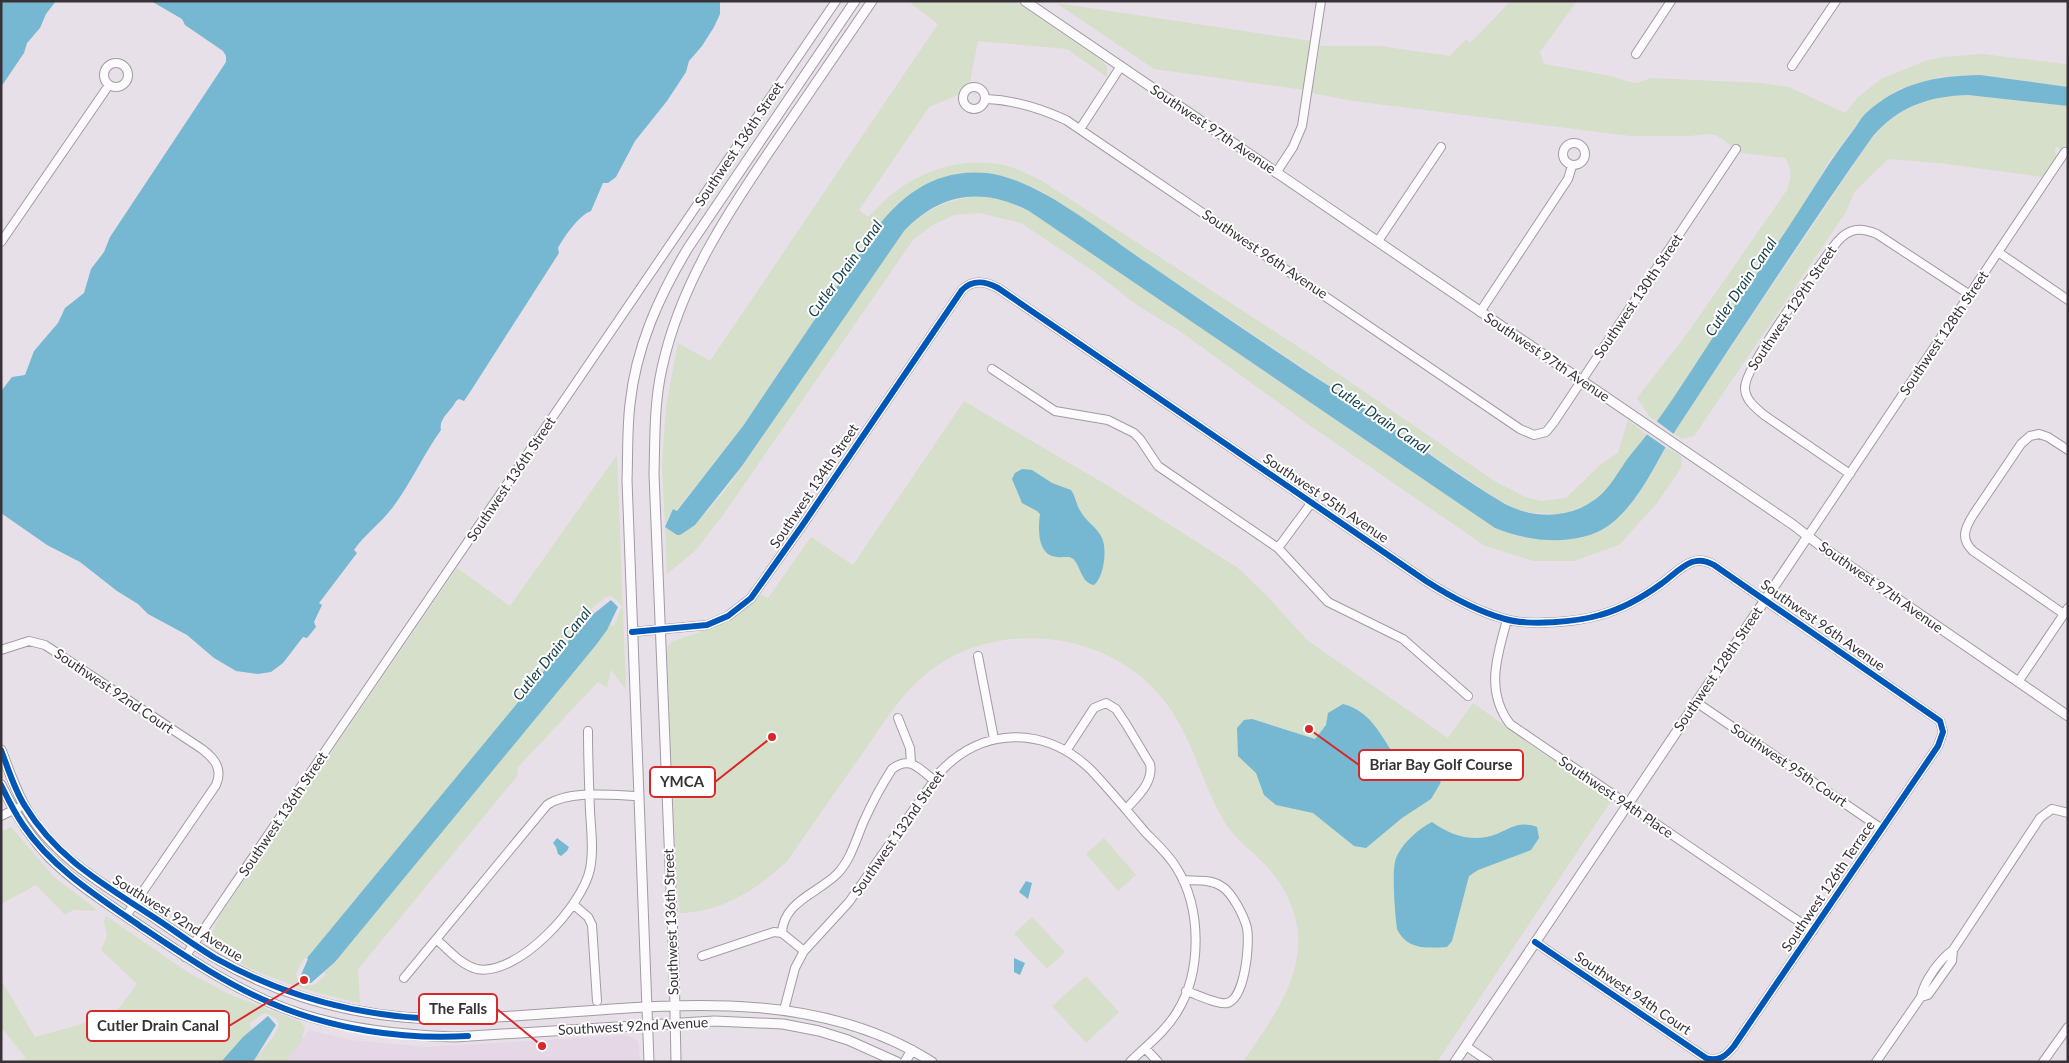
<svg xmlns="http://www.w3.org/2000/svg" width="2069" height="1063" viewBox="0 0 2069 1063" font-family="Lato,sans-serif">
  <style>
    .built { fill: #e6d7e6 }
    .green { fill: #d5dfc9; fill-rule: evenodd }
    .water { fill: #76b7d2 }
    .pier { fill: #e8e0e8 }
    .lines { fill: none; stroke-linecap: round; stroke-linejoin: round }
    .minor-casing { stroke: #a19ba2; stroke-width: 10 }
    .tertiary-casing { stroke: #a19ba2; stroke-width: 11 }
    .minor { stroke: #fcfafc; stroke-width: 8 }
    .tertiary { stroke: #fcfafc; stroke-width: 9 }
    .cycleway-casing { stroke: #fff; stroke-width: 9 }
    .cycleway { stroke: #0057b8; stroke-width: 6 }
    .labels { text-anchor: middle; stroke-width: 4; stroke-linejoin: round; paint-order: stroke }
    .street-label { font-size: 14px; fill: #383238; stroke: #fff }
    .water-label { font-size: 15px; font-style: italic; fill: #143f4e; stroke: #fff }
    .leader { fill: none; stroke: #d62828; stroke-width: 2 }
    .callout-dot { fill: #d62828; stroke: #fff; stroke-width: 2 }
    .callout { fill: #fff; stroke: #d62828; stroke-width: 2 }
    .callout-label { font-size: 15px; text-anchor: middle; font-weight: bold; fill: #383238 }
  </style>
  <rect width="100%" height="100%" fill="#e8e0e8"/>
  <path class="built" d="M 309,1030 L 351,1040 L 428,1047 L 627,1035 L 637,1040 L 639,1045 L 640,1062 L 285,1062 Z"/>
  <path class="green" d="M 908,1 L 1015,1 L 1102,61 L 1107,67 L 1107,77 L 1067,49 L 978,41 L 970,82 L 961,88 L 958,95 L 929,107 L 859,210 L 868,217 C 877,208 886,198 896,191 C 925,169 964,158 999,164 C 1014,167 1028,174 1042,181 L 1308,353 L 1493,480 L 1525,497 L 1541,501 L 1566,498 L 1601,464 L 1618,453 L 1628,420 L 1647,435 L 1626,461 L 1609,487 L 1590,503 L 1564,514 L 1532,513 L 1515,509 L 1497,499 L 1039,190 L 1004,176 L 971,172 L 895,206 L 873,233 L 743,426 L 676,511 L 673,509 L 665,525 L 662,465 L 666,406 L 678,343 L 710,361 L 938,24 Z
    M 1511,1 L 1577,1 L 1540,52 L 1544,64 L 1611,76 L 1626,81 L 1637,83 L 1651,78 L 1762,83 L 1789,87 L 1845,113 L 1858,97 L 1881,79 L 1925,61 L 1943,57 L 1982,54 L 2065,64 L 2068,62 L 2068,87 L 1980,75 L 1940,77 L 1900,89 L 1864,115 L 1830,160 L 1794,220 L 1710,343 L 1670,405 L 1657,422 L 1650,417 L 1637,398 L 1689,331 L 1787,190 C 1791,178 1793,170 1785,158 L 1742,153 L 1716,135 L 1708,134 L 1690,136 L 1630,136 L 1353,101 L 1312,93 L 1320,46 L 1380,46 L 1450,56 L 1466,39 L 1470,43 Z
    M 1056,3 L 1311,41 L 1305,90 L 1154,69 Z
    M 1952,95 L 1968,95 L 2068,106 L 2068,154 L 2057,147 L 2055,149 L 2056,157 L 2044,177 L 1939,163 L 1888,159 L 1855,191 L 1846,212 L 1694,436 L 1682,439 L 1673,433 L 1873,136 C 1896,110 1918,102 1952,95 Z
    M 980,196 L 1001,199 L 1029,211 L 1495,528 C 1516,537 1536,540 1559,539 C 1617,537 1641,495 1666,447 L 1682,457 L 1681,468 L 1657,503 L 1619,545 L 1574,561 L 1533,561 L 1485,546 L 1312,427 L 1181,332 L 1137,305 L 1093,271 L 1021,223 L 979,213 L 954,215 L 931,226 L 913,240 L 723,515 L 696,550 L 667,574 L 665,527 L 677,535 L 680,535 C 720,509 758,442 785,402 C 822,347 859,292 897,238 C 920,212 945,199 980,196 Z
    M 964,401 L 1110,487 L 1238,568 L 1268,597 L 1307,640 L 1448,738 L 1473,703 L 1611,801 L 1437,1062 L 1243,1062 C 1269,1023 1301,983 1298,934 C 1296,910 1284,885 1268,868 C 1254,852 1235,840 1224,821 C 1203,786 1194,744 1171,710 C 1121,634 1008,616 935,667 C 905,688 887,718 867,747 C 840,785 814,822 788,860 C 758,889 723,912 680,913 L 676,876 L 667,653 L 668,646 L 673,641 C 709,630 734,623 761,594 L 768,598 L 811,537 L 853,565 Z
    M 617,455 L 626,690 L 611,670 L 607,688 L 598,682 L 517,768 L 518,775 L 358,969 L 360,1003 C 319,995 252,975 218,950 C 213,947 212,942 210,937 L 219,917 L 457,568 L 510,606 ZM 611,596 L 620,603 L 622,607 L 614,626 L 610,624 L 335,962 L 324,972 L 326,975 C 313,986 312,990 297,978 L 296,974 L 304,958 L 307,958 L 594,612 L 591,609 L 606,597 Z
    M 11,827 L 54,877 L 96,909 L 94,911 L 73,910 L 65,915 L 36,885 L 1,904 L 1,832 Z
    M 1104,838 L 1136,875 L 1118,891 L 1086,854 Z
    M 106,916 L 189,973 L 229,994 L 301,1022 L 305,1028 L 301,1042 L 285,1062 L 253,1062 C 262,1049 273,1041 279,1025 L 277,1019 L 266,1013 L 262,1014 L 249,1024 L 252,1029 L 221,1062 L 16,1062 L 26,1058 L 1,1027 L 1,980 L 35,1037 L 114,1015 L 137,984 L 101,950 L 107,936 L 104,922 Z
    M 1032,917 L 1065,952 L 1047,969 L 1014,934 Z
    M 1086,976 L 1119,1012 L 1086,1043 L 1052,1006 Z"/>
  <path class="water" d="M 1,1 L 56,1 L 46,14 L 40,28 L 27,43 L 24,53 L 1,87 Z
    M 151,1 L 720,1 L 720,14 L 714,27 L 702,46 L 689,61 L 686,72 L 667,101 L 635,141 L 616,177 L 608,183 L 603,183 L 591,211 C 579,215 564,237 558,248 L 559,253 L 472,389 L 464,401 L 459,399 L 456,401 C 452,410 438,419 441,430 C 423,455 411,483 393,507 C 381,523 365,534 354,550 L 357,553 L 319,603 L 322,605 L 314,622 L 316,627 L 307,638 L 303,637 L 283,663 L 271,672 L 258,674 L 236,671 L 214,658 L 187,635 L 148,614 L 138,604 L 117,591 L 80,562 L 47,545 L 1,513 L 2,390 L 12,377 L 25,375 L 34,351 L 58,323 L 65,308 L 84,293 L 91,269 L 104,252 L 110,237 L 226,62 L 226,56 L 223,51 L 185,25 L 182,19 Z
    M 1980,75 L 2068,87 L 2068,106 L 1968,95 C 1929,96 1898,107 1873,136 C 1806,231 1743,328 1679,425 C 1657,458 1642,501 1608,526 C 1577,547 1528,542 1495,528 L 1029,211 C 983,187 941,192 904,231 L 742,466 L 695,525 L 680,535 L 677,535 L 665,527 L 673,509 L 677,511 L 743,426 L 873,233 C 901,194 937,168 987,173 C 1039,179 1103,234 1147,263 C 1195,296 1243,329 1291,361 C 1318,380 1347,396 1374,415 C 1417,445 1460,477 1505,504 C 1532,518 1566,519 1591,502 C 1611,490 1618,470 1632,453 C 1662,418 1685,380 1710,342 C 1738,300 1768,259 1795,217 C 1814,188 1831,159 1852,132 C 1857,126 1860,119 1865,114 C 1900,82 1935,76 1980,75 Z
    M 1022,469 L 1032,470 L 1052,483 L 1071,490 C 1076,497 1076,505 1081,512 C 1086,521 1096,527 1101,536 C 1108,548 1104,577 1094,585 C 1082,583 1081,569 1075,561 C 1071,555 1064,558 1057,557 C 1037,556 1038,528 1040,514 L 1037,511 L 1022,503 L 1012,479 L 1015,473 Z
    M 611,600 L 618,607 L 607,630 L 596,645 L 335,962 L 311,983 L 307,983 L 300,977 L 308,959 L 307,958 L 586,620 Z
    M 1343,704 C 1376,713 1382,742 1403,766 L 1409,770 L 1430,773 L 1441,782 L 1431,799 L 1402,818 L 1366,848 L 1354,846 L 1313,813 L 1276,805 L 1264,795 L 1256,773 L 1238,756 L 1237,728 L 1244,720 L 1252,719 L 1315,739 L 1326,725 L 1328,713 Z
    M 1432,822 C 1451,836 1474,843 1497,834 C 1513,827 1519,821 1537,827 L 1539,838 L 1531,850 L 1478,870 L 1469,876 L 1452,941 L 1447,947 C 1426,948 1407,950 1397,929 C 1395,914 1392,875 1395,862 C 1398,847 1418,829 1432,822 Z
    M 557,838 L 569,847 L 567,851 L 561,856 L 558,854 L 556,847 L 553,843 Z
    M 1026,881 L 1032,883 L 1028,899 L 1019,892 Z
    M 1014,958 L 1025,963 L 1020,975 L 1014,972 Z
    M 268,1016 L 276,1025 L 253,1062 L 221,1062 L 243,1037 Z"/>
  <path class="pier" d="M 1655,420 L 1675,435 L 1668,449 L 1645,433 Z"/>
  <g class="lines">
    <g class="minor-casing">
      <path id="minor" d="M 1636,54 L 1671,1
        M104 75a12 12 0 1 1 24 0a12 12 0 1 1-24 0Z
        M 1792,66 L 1836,1
        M963 98a11 11 0 1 1 22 0a11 11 0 1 1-22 0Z
        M 986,99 C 1014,100 1040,108 1066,120 L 1520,429 L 1534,435 L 1546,432 L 1554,422 L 1736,149
        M 1080,129 L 1121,66
        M1563 154a11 11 0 1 1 22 0a11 11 0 1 1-22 0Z
        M 1276,173 L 1293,147 L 1302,126 L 1321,1
        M 1378,241 L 1441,147
        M 1,242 L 109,85
        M 1998,252 L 2068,300
        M 1480,312 L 1568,179 L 1572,166
        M 992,369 L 1055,411 L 1108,420 L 1134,433 L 1140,439 L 1158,466 L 1278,548 L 1328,602 L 1403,639 L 1468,696
        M 1850,474 L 1764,415 C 1756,408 1745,400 1745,388 C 1744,367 1820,265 1837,242 C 1849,228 1860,227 1877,234 L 1970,295
        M 1808,536 L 2065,152
        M 1278,548 L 1312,502
        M 2064,614 L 1973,551 C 1960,539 1965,528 1973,515 L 2021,444 L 2030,436 L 2039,434 L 2048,437 L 2068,450
        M 1507,620 C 1497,656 1485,691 1510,724 L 1813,931
        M 632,632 L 707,625 L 728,616 L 751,598 L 804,523 L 962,290 C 973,279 985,281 998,288 L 1426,581 C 1451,597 1476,611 1505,619 C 1529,626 1577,622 1600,615 C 1622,609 1643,597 1661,584 C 1671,577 1681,566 1692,562 C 1700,559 1707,561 1714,565 L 1940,721 L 1943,732 L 1938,746 L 1734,1046 C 1726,1056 1719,1062 1706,1058 L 1535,942
        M 1,650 L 29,641 L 45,645 L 202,749 C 215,759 223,769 216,785 L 126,916
        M 978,656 L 994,739
        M 2018,682 L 2068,608
        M 1696,702 L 1882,829
        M 898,718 L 910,748 L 911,763
        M 1066,751 L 1094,708 L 1106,703 L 1116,709 L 1126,724 L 1150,764 C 1154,782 1137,797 1126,809
        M 1,816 L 24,805
        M 1183,880 C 1196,881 1210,879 1221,886 C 1232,892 1244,916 1247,928 C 1250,944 1245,999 1227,1003 C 1218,1005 1196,994 1186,991
        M 574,905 L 588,917 L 592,925 L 597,1001
        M 782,933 C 783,902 818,893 837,874 C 850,861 856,840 863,823 C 871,805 881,786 892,769 C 910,755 919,769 934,780
        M 437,940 C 449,950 461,965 477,969 C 518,977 583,905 590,869 C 594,850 591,830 590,811 C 589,784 588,758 588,731
        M 702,956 L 774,932 L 782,933 L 804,951
        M 185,957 L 836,1
        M 404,978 L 547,805 C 569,790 612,795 638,796
        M 1921,997 L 1928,995 L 1952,961 L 1953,950
        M 784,1010 L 795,968 L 804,951 L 849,902 L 940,772 C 983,726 1046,726 1091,770 C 1110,790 1128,812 1146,833 C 1157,844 1168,854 1176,867 C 1202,908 1202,972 1177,1012 C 1165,1032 1146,1046 1130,1062
        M 1466,1046 L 1489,1062
        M 1145,1048 L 1158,1062
        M 1876,1062 L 1921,997 C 1924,981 1940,959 1953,950 L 2040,818 L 2052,809 L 2068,813
        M 2043,1062 L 2068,1027"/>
    </g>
    <g class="tertiary-casing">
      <path id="tertiary" d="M 1025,1 L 1792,524 L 1822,547 L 2068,716
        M 1,750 C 8,768 14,786 23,803 C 51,856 104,885 152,916 C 172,930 193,944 214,957 C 270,991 336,1011 402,1017 C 444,1021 486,1018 528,1015 C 663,1006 811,985 932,1062
        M 1,785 C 14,812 28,835 49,857 C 76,884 108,904 139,925 C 190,960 242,995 301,1014 C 352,1030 402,1035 454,1037 L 714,1021 L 783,1024 L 819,1031 L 848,1040 L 897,1062
        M 649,1062 L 627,480 C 628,455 627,429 630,404 C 636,347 659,296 688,248 L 855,1
        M 676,1062 L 674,963 L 654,474 C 655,439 654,403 662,368 C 680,285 726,215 773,146 C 806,97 839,49 872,1
        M 905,1062 L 912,1050
        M 1455,1062 L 1808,536"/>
    </g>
    <use href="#minor" class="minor"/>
    <use href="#tertiary" class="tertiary"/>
    <g class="cycleway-casing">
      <path id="cycleway" d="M 632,632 L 707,625 L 728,616 L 751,598 L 804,523 L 962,290 C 973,279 985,281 998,288 L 1426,581 C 1451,597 1476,611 1505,619 C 1529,626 1577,622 1600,615 C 1622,609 1643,597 1661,584 C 1671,577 1681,566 1692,562 C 1700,559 1707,561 1714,565 L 1940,721 L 1943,732 L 1938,746 L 1734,1046 C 1726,1056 1719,1062 1706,1058 L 1535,942
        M 1,750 C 8,768 14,789 25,806 C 57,859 105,885 155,918 C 175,931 195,946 215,958 C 292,1001 378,1021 466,1019
        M 1,785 C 8,799 14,812 23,825 C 52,868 98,897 140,926 C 182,954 224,983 271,1003 C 331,1029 402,1040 468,1036"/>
    </g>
    <use href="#cycleway" class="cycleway"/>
  </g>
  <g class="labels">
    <g class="street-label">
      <text transform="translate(1213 129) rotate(34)" y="5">Southwest 97th Avenue</text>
      <text transform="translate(739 144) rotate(-56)" y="5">Southwest 136th Street</text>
      <text transform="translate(1265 254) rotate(34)" y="5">Southwest 96th Avenue</text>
      <text transform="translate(1638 296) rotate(-56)" y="5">Southwest 130th Street</text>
      <text transform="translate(1792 308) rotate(-56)" y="5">Southwest 129th Street</text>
      <text transform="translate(1944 333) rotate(-56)" y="5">Southwest 128th Street</text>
      <text transform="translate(1547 357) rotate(34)" y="5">Southwest 97th Avenue</text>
      <text transform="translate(511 479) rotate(-56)" y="5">Southwest 136th Street</text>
      <text transform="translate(814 486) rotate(-56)" y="5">Southwest 134th Street</text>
      <text transform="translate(1326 498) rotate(34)" y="5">Southwest 95th Avenue</text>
      <text transform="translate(1881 587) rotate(35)" y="5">Southwest 97th Avenue</text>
      <text transform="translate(1823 625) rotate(35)" y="5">Southwest 96th Avenue</text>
      <text transform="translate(1718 669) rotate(-56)" y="5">Southwest 128th Street</text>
      <text transform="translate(114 691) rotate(34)" y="5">Southwest 92nd Court</text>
      <text transform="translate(1789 765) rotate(34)" y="5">Southwest 95th Court</text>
      <text transform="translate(1616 797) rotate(34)" y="5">Southwest 94th Place</text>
      <text transform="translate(283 814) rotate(-56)" y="5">Southwest 136th Street</text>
      <text transform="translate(898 833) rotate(-55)" y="5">Southwest 132nd Street</text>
      <text transform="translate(1828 886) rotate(-56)" y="5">Southwest 126th Terrace</text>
      <text transform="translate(178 918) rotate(32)" y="5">Southwest 92nd Avenue</text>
      <text transform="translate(671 922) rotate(-92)" y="5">Southwest 136th Street</text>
      <text transform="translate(1633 993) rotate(34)" y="5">Southwest 94th Court</text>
      <text transform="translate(633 1026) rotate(-3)" y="5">Southwest 92nd Avenue</text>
    </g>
    <g class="water-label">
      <text transform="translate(845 269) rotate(-54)" y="5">Cutler Drain Canal</text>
      <text transform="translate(1741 287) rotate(-56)" y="5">Cutler Drain Canal</text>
      <text transform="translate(1380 418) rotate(34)" y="5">Cutler Drain Canal</text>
      <text transform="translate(552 654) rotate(-51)" y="5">Cutler Drain Canal</text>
    </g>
  </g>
  <path class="leader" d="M1309 729L1359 765M772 737L715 782M542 1046L497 1009M304 980L229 1026"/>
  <g class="callout-dot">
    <circle cx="1309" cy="729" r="5"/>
    <circle cx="772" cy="737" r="5"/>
    <circle cx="542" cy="1046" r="5"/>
    <circle cx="304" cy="980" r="5"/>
  </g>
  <g class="callout">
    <rect x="1359" y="750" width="164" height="30" rx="5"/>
    <rect x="650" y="767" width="65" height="30" rx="5"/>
    <rect x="419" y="994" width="78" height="30" rx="5"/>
    <rect x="87" y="1011" width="142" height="30" rx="5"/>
  </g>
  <g class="callout-label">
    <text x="1441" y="770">Briar Bay Golf Course</text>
    <text x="682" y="787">YMCA</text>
    <text x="458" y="1014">The Falls</text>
    <text x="158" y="1031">Cutler Drain Canal</text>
  </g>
  <rect width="2069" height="1063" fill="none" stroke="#383238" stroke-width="5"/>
</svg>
